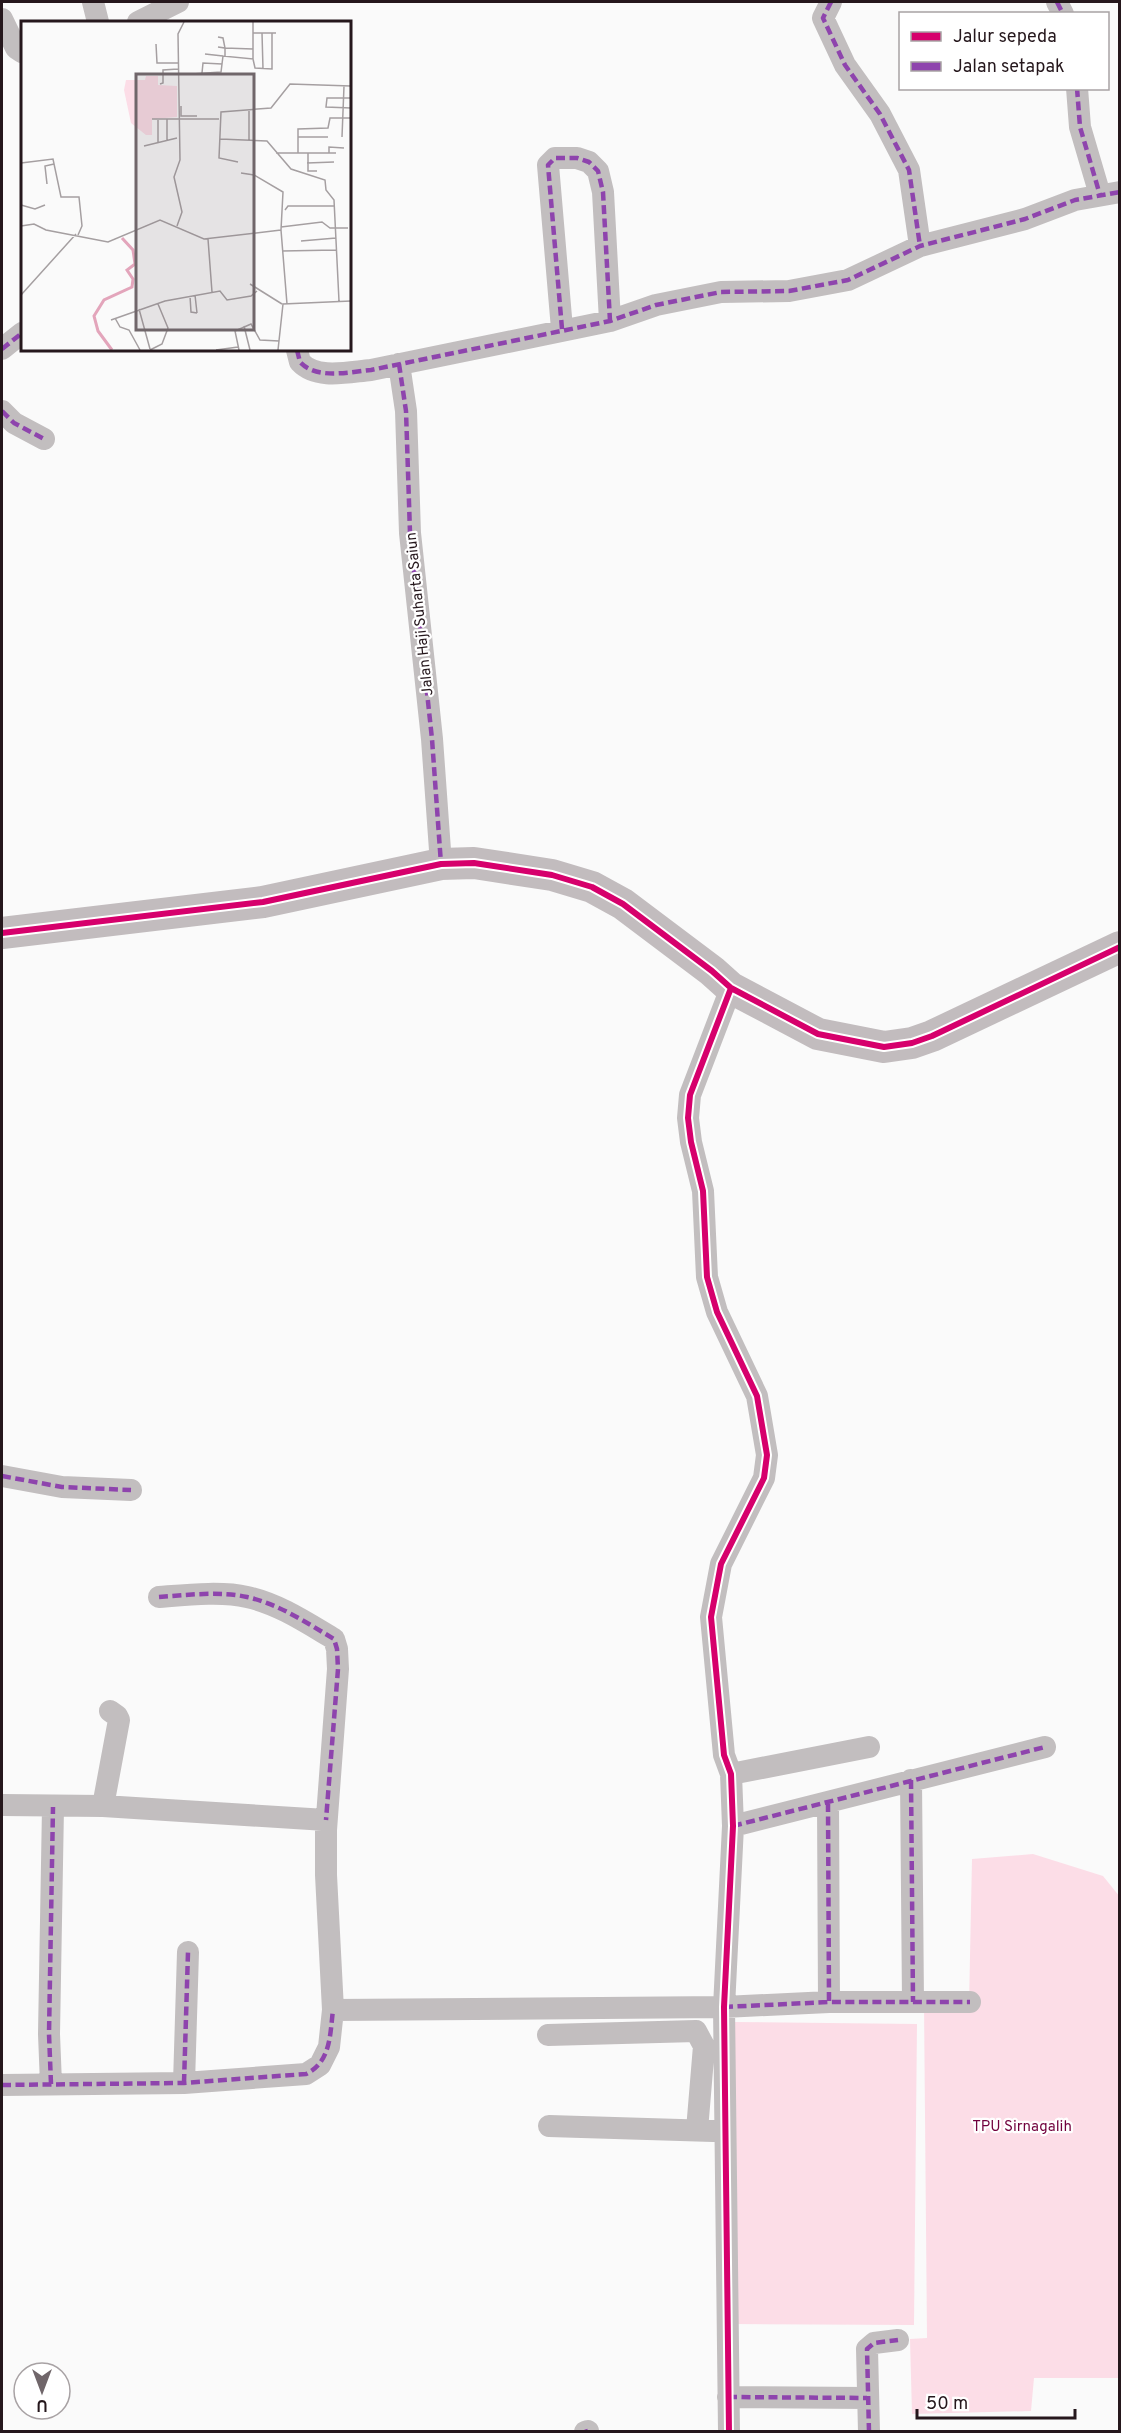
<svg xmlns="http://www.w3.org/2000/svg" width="1121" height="2433" viewBox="0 0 1121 2433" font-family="Overpass,sans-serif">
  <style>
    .green { fill: #fcdde7 }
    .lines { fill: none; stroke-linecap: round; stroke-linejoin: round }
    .street { stroke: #c2bebf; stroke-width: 22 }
    .secondary { stroke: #c2bcbe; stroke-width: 32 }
    .quiet { stroke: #8e44ad; stroke-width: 4.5; stroke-dasharray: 9 4.5; stroke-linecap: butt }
    .cycleway-casing { stroke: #fff; stroke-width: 10 }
    .cycleway { stroke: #d6006c; stroke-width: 6 }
    .labels { text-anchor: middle; stroke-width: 4.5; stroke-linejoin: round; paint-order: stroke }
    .street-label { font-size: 15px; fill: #25171c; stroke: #fff }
    .park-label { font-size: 15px; fill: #71003d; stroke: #fff }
    .inset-river { fill: none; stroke: #e3a5bb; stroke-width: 3 }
    .inset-road { fill: none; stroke: #a59fa1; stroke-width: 1.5 }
    .view { fill: #70666a; fill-opacity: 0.15; stroke: #70666a; stroke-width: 3 }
    .inset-edge { fill: none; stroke: #25171c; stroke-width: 3 }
  </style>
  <rect width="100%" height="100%" fill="#fafafa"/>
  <path class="green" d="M 1033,1854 L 1103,1876 L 1120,1897 L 1119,2378 L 1034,2378 L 1031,2411 L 912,2414 L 910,2339 L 927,2338 L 924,2004 L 969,2005 L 972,1859 Z
    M 735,2022 L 917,2024 L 914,2325 L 732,2324 Z"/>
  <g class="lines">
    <path class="street" d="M 93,2 L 98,22
      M 831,2 L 823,18 L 845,65 L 880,114 L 909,170 L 920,246
      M 1057,2 L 1063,14
      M 2,19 L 16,48 L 22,52
      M 138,22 L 178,2
      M 1077,88 L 1080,127 L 1100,195
      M 562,329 L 548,165 L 555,158 L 577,158 L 589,162 L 598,171 L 603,192 L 610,321
      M 2,349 L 22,333
      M 297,350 L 300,362 C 317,380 348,372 371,370 L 610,321 L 656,305 L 721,292 L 789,291 L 848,280 L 920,246 L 1025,219 L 1075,200 L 1120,192
      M 399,364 L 406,411 L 410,533 L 432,739 L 441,864
      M 2,411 L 14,423 L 44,439
      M 2,1476 L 62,1487 L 131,1490
      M 731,1774 L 869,1747
      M 911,1780 L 913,2002
      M 828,1803 L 829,2002
      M 2,1805 L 103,1806 L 326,1820
      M 103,1806 L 119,1720 L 117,1716 L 110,1711
      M 733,1826 L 1045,1747
      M 333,2010 L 724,2007 L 829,2002 L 970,2002
      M 548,2035 L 696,2031 L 704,2046 L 697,2130
      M 184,2083 L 188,1952
      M 51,2084 L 49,2034 L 53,1807
      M 2,2085 L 184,2083 L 306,2074 L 320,2065 L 329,2047 L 333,2010 L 326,1875 L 326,1830 L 338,1669 L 337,1649 L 334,1639 C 307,1623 279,1604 247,1597 C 222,1591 185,1595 159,1597
      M 549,2126 L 713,2131
      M 728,2397 L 867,2398
      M 585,2432 L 588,2431
      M 729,2432 L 724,2007 L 733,1826 L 731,1774 L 724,1755 L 711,1617 L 721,1564 L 764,1478 L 767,1455 L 757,1396 L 717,1312 L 707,1277 L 703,1191 L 691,1142 L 688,1118 L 690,1095 L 731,988
      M 869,2432 L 867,2349 L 874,2343 L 898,2340"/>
    <path class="secondary" d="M 2,933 L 263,902 L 441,864 L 474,863 L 552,875 L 592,887 L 623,904 L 712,971 L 731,988 L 818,1034 L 884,1047 L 912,1043 L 932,1036 L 1120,947"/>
    <path class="quiet" d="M 831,2 L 823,18 L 845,65 L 880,114 L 909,170 L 920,246
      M 1057,2 L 1063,14
      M 1077,88 L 1080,127 L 1100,195
      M 562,329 L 548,165 L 555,158 L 577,158 L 589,162 L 598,171 L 603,192 L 610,321
      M 2,349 L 22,333
      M 297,350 L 300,362 C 317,380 348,372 371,370 L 610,321 L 656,305 L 721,292 L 789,291 L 848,280 L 920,246 L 1025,219 L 1075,200 L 1120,192
      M 399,364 L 406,411 L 410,533 L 432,739 L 441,864
      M 2,411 L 14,423 L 44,439
      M 2,1476 L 62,1487 L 131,1490
      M 159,1597 C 185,1595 222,1591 247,1597 C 279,1604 307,1623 334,1639 L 337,1649 L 338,1669 L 326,1820
      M 911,1780 L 913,2002
      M 828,1803 L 829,2002
      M 733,1826 L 1045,1747
      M 724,2007 L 829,2002 L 970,2002
      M 184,2083 L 188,1952
      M 51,2084 L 49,2034 L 53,1807
      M 2,2085 L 184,2083 L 306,2074 C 331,2062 330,2034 333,2010
      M 728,2397 L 867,2398
      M 585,2432 L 588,2431
      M 869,2432 L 867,2349 L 874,2343 L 898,2340"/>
    <g class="cycleway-casing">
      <path id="cycleway" d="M 2,933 L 263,902 L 441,864 L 474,863 L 552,875 L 592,887 L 623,904 L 712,971 L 731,988 L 818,1034 L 884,1047 L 912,1043 L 932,1036 L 1120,947
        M 729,2432 L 724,2007 L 733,1826 L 731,1774 L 724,1755 L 711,1617 L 721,1564 L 764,1478 L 767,1455 L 757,1396 L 717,1312 L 707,1277 L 703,1191 L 691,1142 L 688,1118 L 690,1095 L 731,988"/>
    </g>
    <use href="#cycleway" class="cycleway"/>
  </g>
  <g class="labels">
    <g class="street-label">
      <text transform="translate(419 614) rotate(-96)" y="5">Jalan Haji Suharta Saiun</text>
    </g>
    <g class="park-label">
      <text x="1022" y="2131">TPU Sirnagalih</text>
    </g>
  </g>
  <g transform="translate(21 21)">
    <rect width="330" height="330" fill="#fafafa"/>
    <path d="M 125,55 L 137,55 L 137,88 L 137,64 L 156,65 L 156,96 L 131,98 L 131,114 L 125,114 L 110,102 L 103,69 L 105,59 L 124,59 Z" fill="#fcdde7"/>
    <path class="inset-river" d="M 91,329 L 77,310 L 73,295 L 83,279 L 111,266 L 112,258 L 106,249 L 114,243 L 112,229 L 101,217"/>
    <path class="inset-road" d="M 232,12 L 255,12M 241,12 L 242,48M 197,16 L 202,17 L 204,27 L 197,26M 135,23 L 136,42 L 157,42M 184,33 L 202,35M 204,35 L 204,27 L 232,28M 232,38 L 234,47 L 251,48 L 251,12M 181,52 L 182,42 L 201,43M 171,53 L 200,51 L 202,35 L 232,38 L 232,1M 139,63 L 142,62 L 142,49 L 157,48M 330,77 L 306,77 L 305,86 L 330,87M 160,85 L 160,95 L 176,95M 131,98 L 198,98M 146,98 L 146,119M 137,99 L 137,122M 277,116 L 307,116M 321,116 L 323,65M 199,118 L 246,120 L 270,148 L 304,159 L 305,169 L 313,179 L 318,280M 228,119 L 228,90M 123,125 L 156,117M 255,132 L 315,132M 277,132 L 277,108 L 307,107 L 309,97 L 330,97M 287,132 L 287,150 L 296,150M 308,132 L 308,126 L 323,127M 217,141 L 198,137 L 200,91 L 250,87 L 269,63 L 330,65M 0,142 L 32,138 L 40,176 L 58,176 L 61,205 L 57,214M 286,142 L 313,141M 220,152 L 233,154 L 262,171 L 260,209 L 266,283M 26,163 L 24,145 L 33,143M 0,184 L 14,188 L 24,184M 264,189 L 267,185 L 313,185M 0,205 L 13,203 L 25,209 L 87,221 L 139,199 L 183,218 L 260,209M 156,205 L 161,191 L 153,156 L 159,139 L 157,13 L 163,1M 260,206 L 301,201 L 309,207 L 327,207M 187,218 L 191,271M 280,220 L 315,217M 261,230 L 315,229M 229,263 L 261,283M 0,274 L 55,213M 174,274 L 176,292M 169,275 L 170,291 L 176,292M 118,288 L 129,328M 94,297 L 99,306 L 108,309 L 119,329M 90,299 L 144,280 L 199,270 L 206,279 L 230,275 L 236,270M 223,305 L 229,329M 129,329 L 141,323 L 147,307 L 137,283M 195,329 L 217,326M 218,329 L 214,310 L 230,303 L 239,319 L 258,320M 257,329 L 262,283 L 330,280"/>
    <path class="view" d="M 115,53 L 233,53 L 233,309 L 115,309 Z"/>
    <rect width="330" height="330" class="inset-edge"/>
  </g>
  <rect width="1121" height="2433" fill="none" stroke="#25171c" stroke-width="6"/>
  <rect x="899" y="12" width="210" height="78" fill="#ffffff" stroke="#a8a2a4" stroke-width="1.5"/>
  <rect x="911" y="32" width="30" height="9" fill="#d6006c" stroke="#a8a2a4" stroke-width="1.5"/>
  <text x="953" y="42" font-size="18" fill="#25171c">Jalur sepeda</text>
  <rect x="911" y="62" width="30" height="9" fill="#8e44ad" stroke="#a8a2a4" stroke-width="1.5"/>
  <text x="953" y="72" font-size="18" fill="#25171c">Jalan setapak</text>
  <g transform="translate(42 2391) rotate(180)"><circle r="28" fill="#ffffff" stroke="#a8a2a4" stroke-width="1.5"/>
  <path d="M0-4.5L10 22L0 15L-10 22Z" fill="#70666a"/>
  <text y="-9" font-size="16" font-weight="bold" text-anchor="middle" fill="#25171c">U</text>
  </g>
  <path d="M917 2409v9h158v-9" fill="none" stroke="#25171c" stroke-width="3"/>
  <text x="926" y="2409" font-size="18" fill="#25171c" stroke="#ffffff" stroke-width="4.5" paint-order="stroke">50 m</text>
</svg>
